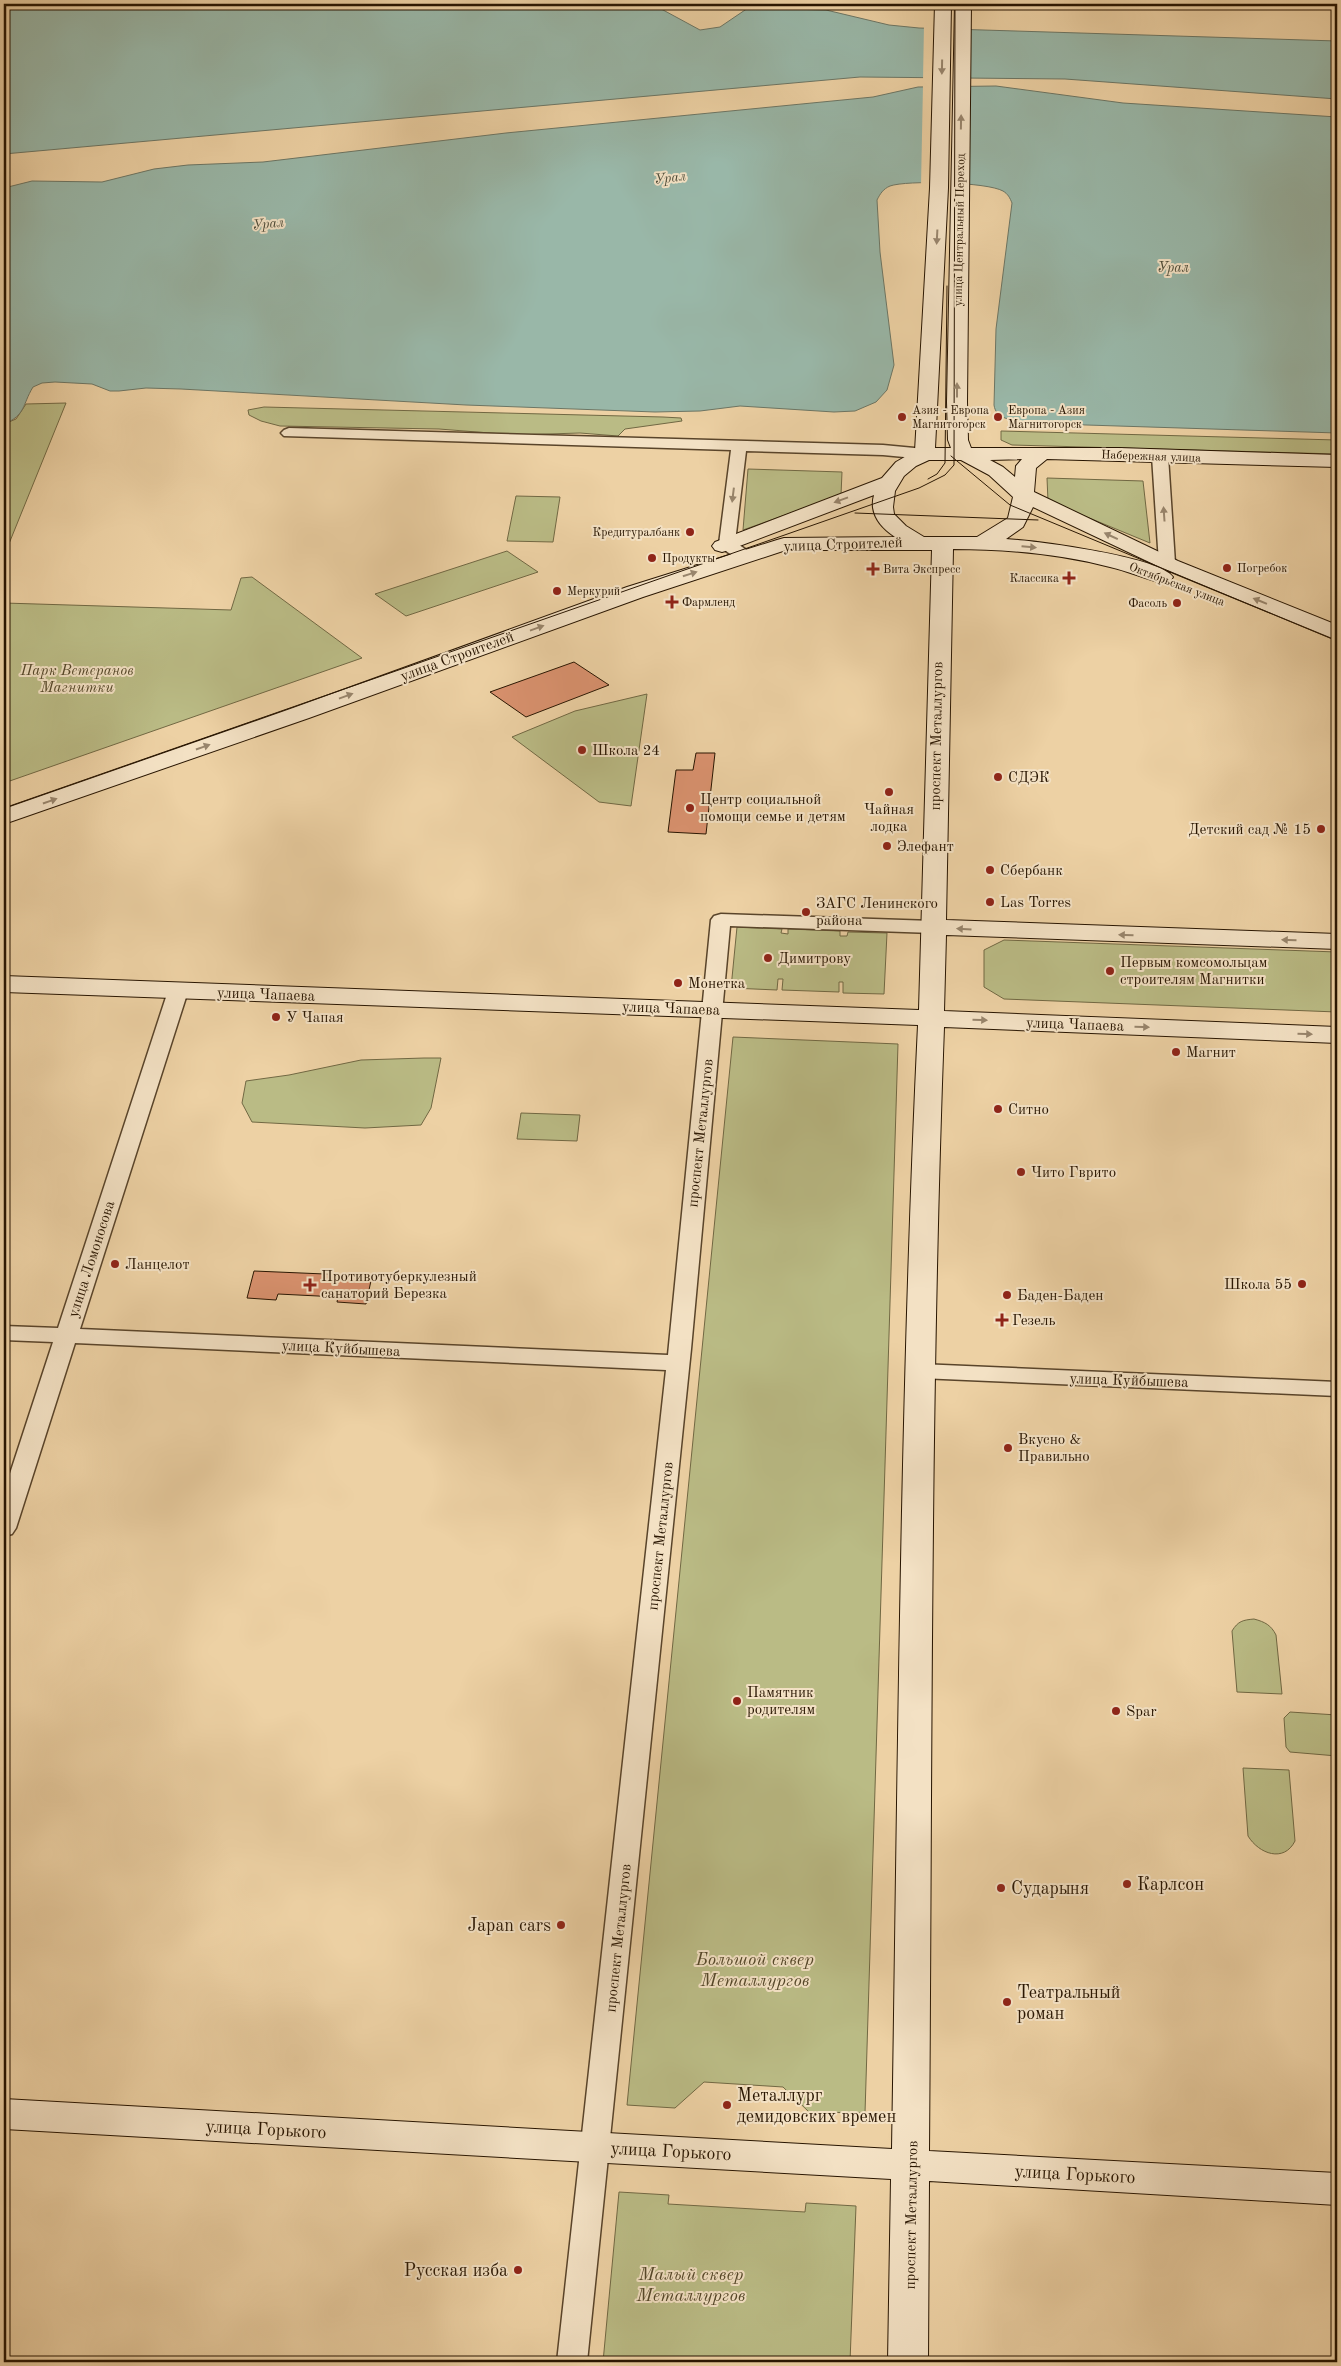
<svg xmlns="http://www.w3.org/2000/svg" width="1341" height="2366" viewBox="0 0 1341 2366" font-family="'Old Standard TT',serif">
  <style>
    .green { fill: #babb85; stroke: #716843 }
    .water { fill: #99b7a8; stroke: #6c7665 }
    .pier { fill: #edd1a4 }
    .building { fill: #da926f; stroke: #281501 }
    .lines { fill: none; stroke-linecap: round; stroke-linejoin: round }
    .street-casing { stroke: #59442a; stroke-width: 3 }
    .secondary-casing { stroke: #281501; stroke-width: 2 }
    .street { fill: #f3e1c4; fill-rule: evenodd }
    .secondary { fill: #f3e1c4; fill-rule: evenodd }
    .tram { stroke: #281501; stroke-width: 1 }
    .oneway { fill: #98856c }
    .poi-dot { fill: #8f2418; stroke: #f3e1c4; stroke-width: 2 }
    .labels { text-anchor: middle; stroke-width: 4; stroke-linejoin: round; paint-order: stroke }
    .far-street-label { font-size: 12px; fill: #281501; stroke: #f3e1c4 }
    .far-poi-label { font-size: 12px; fill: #281501; stroke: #f3e1c4; text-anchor: start }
    .far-water-label { font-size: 14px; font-style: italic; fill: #504e3b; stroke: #f3e1c4 }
    .street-label { font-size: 15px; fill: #281501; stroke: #f3e1c4 }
    .park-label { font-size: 15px; font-style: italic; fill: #544729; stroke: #f3e1c4 }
    .poi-label { font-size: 15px; fill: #281501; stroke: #f3e1c4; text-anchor: start }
    .near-poi-label { font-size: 18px; fill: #281501; stroke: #f3e1c4; text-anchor: start }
    .near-park-label { font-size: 18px; font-style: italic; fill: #544729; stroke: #f3e1c4 }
    .near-street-label { font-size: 18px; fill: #281501; stroke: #f3e1c4 }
  </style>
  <rect width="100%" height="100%" fill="#edd1a4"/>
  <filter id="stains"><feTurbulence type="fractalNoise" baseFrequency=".004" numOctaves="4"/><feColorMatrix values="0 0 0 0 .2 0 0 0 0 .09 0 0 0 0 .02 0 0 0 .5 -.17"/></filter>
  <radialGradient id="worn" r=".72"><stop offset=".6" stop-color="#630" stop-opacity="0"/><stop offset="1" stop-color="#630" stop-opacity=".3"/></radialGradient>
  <path class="green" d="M 66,403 L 4,556 L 4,424 L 16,419 L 26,404 Z
    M 264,407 L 663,417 L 681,418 L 682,421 L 625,429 L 618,436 L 580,433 L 515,435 L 439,429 L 280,426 L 261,421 L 249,415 L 248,410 Z
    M 1001,431 L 1337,440 L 1337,454 L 1012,445 L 1001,440 Z
    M 748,469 L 842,472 L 841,495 L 743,530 Z
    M 1047,478 L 1143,481 L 1150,543 L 1048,501 Z
    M 516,496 L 560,497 L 553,542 L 507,541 Z
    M 507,551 L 538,572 L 406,616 L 375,594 Z
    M 252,577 L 362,658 L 4,783 L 4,603 L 231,610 L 241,578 Z
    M 647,694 L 631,806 L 599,802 L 512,737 L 575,711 Z
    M 737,927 L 782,929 L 781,933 L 788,934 L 788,929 L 840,931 L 840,936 L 847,936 L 848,932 L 887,933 L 884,994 L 843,993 L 843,982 L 839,982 L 839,992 L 782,990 L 783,979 L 778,979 L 777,990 L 731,988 Z
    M 1004,940 L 1337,952 L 1337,1012 L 1004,999 L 984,987 L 984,950 Z
    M 733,1037 L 898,1044 L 865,2113 L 809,2112 L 783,2087 L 704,2082 L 675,2108 L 627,2105 Z
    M 424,1058 L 441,1058 L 431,1108 L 421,1125 L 365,1128 L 252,1122 L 242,1103 L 246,1081 L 289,1075 L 361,1060 Z
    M 521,1113 L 580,1115 L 577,1141 L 517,1139 Z
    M 1254,1619 C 1265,1622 1271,1625 1276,1635 L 1282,1694 L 1237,1692 L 1232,1631 C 1238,1621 1243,1620 1254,1619 Z
    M 1290,1712 L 1337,1715 L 1337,1756 L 1290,1752 L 1286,1747 L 1284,1718 Z
    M 1243,1768 L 1289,1770 L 1295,1841 C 1284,1863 1259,1854 1248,1836 Z
    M 619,2192 L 669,2195 L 668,2204 L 805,2212 L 806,2203 L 856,2206 L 850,2362 L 603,2362 Z"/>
  <path class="water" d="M 4,4 L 652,4 L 700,30 L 720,27 L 748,8 L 826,10 L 889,25 L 919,28 L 1337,41 L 1337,99 L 1065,79 L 860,77 L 4,154 Z
    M 996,86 L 1123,103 L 1337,117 L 1337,433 L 1024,423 C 1012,419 996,420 994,405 L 996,329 L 1012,203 C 1010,198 1008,194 1003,191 C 987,182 907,180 890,186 C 883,189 880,194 877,200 L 880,252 L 894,365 L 887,390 L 876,402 L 855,411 L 834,412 L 740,406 L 700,411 L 655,412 L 466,405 L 181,389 L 146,388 L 119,391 L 110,391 L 92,384 L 55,382 L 42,383 L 33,387 C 22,405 26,415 4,424 L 4,188 L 32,181 L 102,182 L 154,169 L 188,165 L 263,162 L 506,133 L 873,97 L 918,87 Z"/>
  <path class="pier" d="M 924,25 L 968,27 L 969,81 L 923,80 Z
    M 969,83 L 970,187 L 921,186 L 923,84 Z"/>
  <path class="building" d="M 574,662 L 609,685 L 526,717 L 490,692 Z
    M 696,753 L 715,753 L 706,834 L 668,832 L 676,770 L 693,770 Z
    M 254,1271 L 372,1276 L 366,1304 L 337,1302 L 338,1297 L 278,1294 L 276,1300 L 247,1298 Z"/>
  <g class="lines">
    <g class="street-casing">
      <path id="street" d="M 289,428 L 883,445 L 925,449 L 933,454 L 925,459 L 883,455 L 746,451 L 735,542 L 755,556 L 753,559 C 742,562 725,553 719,544 L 731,450 L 284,436 L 281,433 L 284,430 Z
        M 1160,451 L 1168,456 L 1175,563 L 1173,566 L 1161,566 L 1159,563 L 1152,456 Z
        M 721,914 L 933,921 L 940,923 L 943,927 L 940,931 L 933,933 L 730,926 L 691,1349 L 587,2362 L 557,2362 L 666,1370 L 75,1343 L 16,1528 L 12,1534 L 4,1536 L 4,1492 L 53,1342 L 4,1340 L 4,1326 L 58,1328 L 168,991 L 171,987 L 178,985 L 185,987 L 188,991 L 80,1329 L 668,1355 L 711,920 L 714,916 Z
        M 920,1364 L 1337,1382 L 1337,1396 L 920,1378 L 912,1376 L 909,1371 L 912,1366 Z"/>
    </g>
    <g class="secondary-casing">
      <path id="secondary" d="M 935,4 L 951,4 L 948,188 L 935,448 L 951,448 L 948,440 L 947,402 L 955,4 L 971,4 L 967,402 L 968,440 L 971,448 L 1119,448 L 1337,455 L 1337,467 L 1047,459 L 1036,468 L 1034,492 L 1178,561 L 1337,625 L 1337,640 L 1164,569 L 1033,507 L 1023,527 L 1006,539 C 1035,541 1158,556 1173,577 L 1170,582 L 1162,583 C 1145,579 1128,571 1110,567 C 1060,554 1005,549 953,549 L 946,920 L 1337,934 L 1337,949 L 946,935 L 944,1011 L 1337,1027 L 1337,1043 L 944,1027 C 930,1401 932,1776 929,2151 L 1337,2173 L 1337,2205 L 929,2181 L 928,2362 L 888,2362 L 891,2179 L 4,2129 L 4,2099 L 892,2149 C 898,1774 900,1399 918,1025 L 4,992 L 4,976 L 919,1010 L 932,550 L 786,550 L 643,597 L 309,718 L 4,824 L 4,809 L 293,708 L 627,587 L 777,540 L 784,538 L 895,537 C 880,527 869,513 874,495 L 729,550 L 722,552 L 715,550 L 712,546 L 715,542 L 882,478 L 896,462 L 915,451 L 930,188 ZM 1022,459 L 1016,466 L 1015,477 L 1003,467 L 990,460 ZM 929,460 L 961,460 L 989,475 L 1013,497 L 1008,518 L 977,537 L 924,537 L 906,526 L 894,514 L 893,507 L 895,491 L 904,476 L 916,466 Z"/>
    </g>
    <use href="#street" class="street"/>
    <use href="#secondary" class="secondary"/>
    <path class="tram" d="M 951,456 L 1010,505 L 1337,641
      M 928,479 L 937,474 L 945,463 L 947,286
      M 855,513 L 1038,520
      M 4,808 L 919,488 L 945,475 L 954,465 L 955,4"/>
  </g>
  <defs><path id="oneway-solid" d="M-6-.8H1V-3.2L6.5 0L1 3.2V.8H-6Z" transform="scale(1.25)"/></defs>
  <g class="oneway">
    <use href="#oneway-solid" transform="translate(942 67) rotate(91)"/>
    <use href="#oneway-solid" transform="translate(961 122) rotate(-89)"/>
    <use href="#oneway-solid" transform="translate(937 237) rotate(93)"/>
    <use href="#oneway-solid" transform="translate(957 390) rotate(-90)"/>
    <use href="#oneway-solid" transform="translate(733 495) rotate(97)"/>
    <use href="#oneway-solid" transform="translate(841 500) rotate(160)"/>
    <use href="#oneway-solid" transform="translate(1164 514) rotate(-94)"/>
    <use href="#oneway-solid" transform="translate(1111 536) rotate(-155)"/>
    <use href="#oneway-solid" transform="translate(1029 547) rotate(5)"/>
    <use href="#oneway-solid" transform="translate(690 574) rotate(-18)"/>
    <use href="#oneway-solid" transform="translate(1260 601) rotate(-158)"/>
    <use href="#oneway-solid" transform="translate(537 628) rotate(-20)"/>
    <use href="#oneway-solid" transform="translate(346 696) rotate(-20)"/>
    <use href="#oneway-solid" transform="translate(203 747) rotate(-19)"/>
    <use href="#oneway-solid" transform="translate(50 801) rotate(-19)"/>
    <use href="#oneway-solid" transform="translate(964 929) rotate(-177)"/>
    <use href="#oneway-solid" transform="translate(1126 935) rotate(-178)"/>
    <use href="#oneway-solid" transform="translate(1289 940) rotate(-178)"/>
    <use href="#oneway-solid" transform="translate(980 1020) rotate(2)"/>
    <use href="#oneway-solid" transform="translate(1142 1027) rotate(2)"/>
    <use href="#oneway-solid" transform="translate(1305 1034) rotate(2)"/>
  </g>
  <g class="poi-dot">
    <circle cx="902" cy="417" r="5"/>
    <circle cx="998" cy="417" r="5"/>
    <circle cx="690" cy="532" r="5"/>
    <circle cx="652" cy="558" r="5"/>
    <circle cx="1227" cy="568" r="5"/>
    <path d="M870.5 561.5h5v5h5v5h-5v5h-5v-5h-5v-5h5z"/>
    <path d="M1066.5 570.5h5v5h5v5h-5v5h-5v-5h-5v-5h5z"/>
    <circle cx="557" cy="591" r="5"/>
    <path d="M669.5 594.5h5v5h5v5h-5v5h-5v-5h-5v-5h5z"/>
    <circle cx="1177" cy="603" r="5"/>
    <circle cx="582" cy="750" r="5"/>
    <circle cx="998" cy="777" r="5"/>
    <circle cx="889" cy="792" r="5"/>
    <circle cx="690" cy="808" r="5"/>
    <circle cx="1321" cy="829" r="5"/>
    <circle cx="887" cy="846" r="5"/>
    <circle cx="990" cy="870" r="5"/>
    <circle cx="990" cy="902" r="5"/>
    <circle cx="806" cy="912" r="5"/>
    <circle cx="768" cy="958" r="5"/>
    <circle cx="1110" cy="971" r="5"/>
    <circle cx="678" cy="983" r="5"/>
    <circle cx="276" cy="1017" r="5"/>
    <circle cx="1176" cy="1052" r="5"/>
    <circle cx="998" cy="1109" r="5"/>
    <circle cx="1021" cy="1172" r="5"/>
    <circle cx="115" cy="1264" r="5"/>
    <circle cx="1302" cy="1284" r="5"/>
    <path d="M307.5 1277.5h5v5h5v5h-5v5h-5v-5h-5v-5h5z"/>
    <circle cx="1007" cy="1295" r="5"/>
    <path d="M999.5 1312.5h5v5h5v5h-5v5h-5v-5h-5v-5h5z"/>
    <circle cx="1008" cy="1448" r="5"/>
    <circle cx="737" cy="1701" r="5"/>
    <circle cx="1116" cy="1711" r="5"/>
    <circle cx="1127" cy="1884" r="5"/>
    <circle cx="1001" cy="1888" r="5"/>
    <circle cx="561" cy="1925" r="5"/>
    <circle cx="1007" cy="2002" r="5"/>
    <circle cx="727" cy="2105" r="5"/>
    <circle cx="518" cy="2270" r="5"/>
  </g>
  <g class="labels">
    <g class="far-street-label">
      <text transform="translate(959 230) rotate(-89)" y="4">улица Центральный Переход</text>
      <text transform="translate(1151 456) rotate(2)" y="4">Набережная улица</text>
      <text transform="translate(1177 584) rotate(21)" y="4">Октябрьская улица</text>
    </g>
    <g class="far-poi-label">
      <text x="912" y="414">Азия - Европа<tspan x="912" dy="14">Магнитогорск</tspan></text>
      <text x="1008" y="414">Европа - Азия<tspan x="1008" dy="14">Магнитогорск</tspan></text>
      <text x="680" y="536" text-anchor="end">Кредитуралбанк</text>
      <text x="662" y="562">Продукты</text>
      <text x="1237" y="572">Погребок</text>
      <text x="883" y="573">Вита Экспресс</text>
      <text x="1059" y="582" text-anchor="end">Классика</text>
      <text x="567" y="595">Меркурий</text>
      <text x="682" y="606">Фармленд</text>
      <text x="1167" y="607" text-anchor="end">Фасоль</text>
    </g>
    <g class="far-water-label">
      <text transform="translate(670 177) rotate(-6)" y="5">Урал</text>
      <text transform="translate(268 223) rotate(-5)" y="5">Урал</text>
      <text x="1173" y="272">Урал</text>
    </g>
    <g class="street-label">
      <text transform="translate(843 544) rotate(-2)" y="5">улица Строителей</text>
      <text transform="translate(457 656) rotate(-20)" y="5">улица Строителей</text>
      <text transform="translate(936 736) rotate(-89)" y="5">проспект Металлургов</text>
      <text transform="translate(266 994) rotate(2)" y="5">улица Чапаева</text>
      <text transform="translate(671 1008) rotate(2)" y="5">улица Чапаева</text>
      <text transform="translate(1075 1024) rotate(2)" y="5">улица Чапаева</text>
      <text transform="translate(700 1133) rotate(-84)" y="5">проспект Металлургов</text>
      <text transform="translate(91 1259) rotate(-72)" y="5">улица Ломоносова</text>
      <text transform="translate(341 1348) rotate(3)" y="5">улица Куйбышева</text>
      <text transform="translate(1129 1380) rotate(2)" y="5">улица Куйбышева</text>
      <text transform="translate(660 1536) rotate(-84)" y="5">проспект Металлургов</text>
      <text transform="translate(618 1938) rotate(-84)" y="5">проспект Металлургов</text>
      <text transform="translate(911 2215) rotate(-89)" y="5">проспект Металлургов</text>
    </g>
    <g class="park-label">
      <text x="77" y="675">Парк Ветеранов<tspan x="77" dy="17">Магнитки</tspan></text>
    </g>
    <g class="poi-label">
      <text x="592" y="755">Школа 24</text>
      <text x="1008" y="782">СДЭК</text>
      <text x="700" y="804">Центр социальной<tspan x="700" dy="17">помощи семье и детям</tspan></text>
      <text x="889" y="814" text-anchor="middle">Чайная<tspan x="889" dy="17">лодка</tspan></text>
      <text x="1311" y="834" text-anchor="end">Детский сад № 15</text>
      <text x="897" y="851">Элефант</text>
      <text x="1000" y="875">Сбербанк</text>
      <text x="1000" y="907">Las Torres</text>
      <text x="816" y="908">ЗАГС Ленинского<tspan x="816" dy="17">района</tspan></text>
      <text x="778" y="963">Димитрову</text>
      <text x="1120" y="967">Первым комсомольцам<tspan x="1120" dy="17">строителям Магнитки</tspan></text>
      <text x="688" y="988">Монетка</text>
      <text x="286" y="1022">У Чапая</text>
      <text x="1186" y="1057">Магнит</text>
      <text x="1008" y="1114">Ситно</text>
      <text x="1031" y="1177">Чито Гврито</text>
      <text x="125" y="1269">Ланцелот</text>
      <text x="321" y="1281">Противотуберкулезный<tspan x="321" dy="17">санаторий Березка</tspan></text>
      <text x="1292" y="1289" text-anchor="end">Школа 55</text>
      <text x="1017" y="1300">Баден-Баден</text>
      <text x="1012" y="1325">Гезель</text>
      <text x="1018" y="1444">Вкусно &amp;<tspan x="1018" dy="17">Правильно</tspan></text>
      <text x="747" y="1697">Памятник<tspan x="747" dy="17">родителям</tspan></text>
      <text x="1126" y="1716">Spar</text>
    </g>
    <g class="near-poi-label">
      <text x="1137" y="1890">Карлсон</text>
      <text x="1011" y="1894">Сударыня</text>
      <text x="551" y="1931" text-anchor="end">Japan cars</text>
      <text x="1017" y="1998">Театральный<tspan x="1017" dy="21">роман</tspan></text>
      <text x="737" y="2101">Металлург<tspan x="737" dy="21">демидовских времен</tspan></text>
      <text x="508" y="2276" text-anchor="end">Русская изба</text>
    </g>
    <g class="near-park-label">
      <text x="755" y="1965">Большой сквер<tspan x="755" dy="21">Металлургов</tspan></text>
      <text x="691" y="2280">Малый сквер<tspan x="691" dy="21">Металлургов</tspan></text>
    </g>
    <g class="near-street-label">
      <text transform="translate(266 2129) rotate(3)" y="6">улица Горького</text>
      <text transform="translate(671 2151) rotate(3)" y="6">улица Горького</text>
      <text transform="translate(1075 2174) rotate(3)" y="6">улица Горького</text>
    </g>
  </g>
  <rect width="1341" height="2366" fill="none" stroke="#edd1a4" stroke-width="20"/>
  <rect x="5" y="5" width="1331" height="2356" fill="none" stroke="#281501" stroke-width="2.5"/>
  <rect x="10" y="10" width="1321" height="2346" fill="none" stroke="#281501"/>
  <rect width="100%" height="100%" filter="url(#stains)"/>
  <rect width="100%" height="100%" fill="url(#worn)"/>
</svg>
